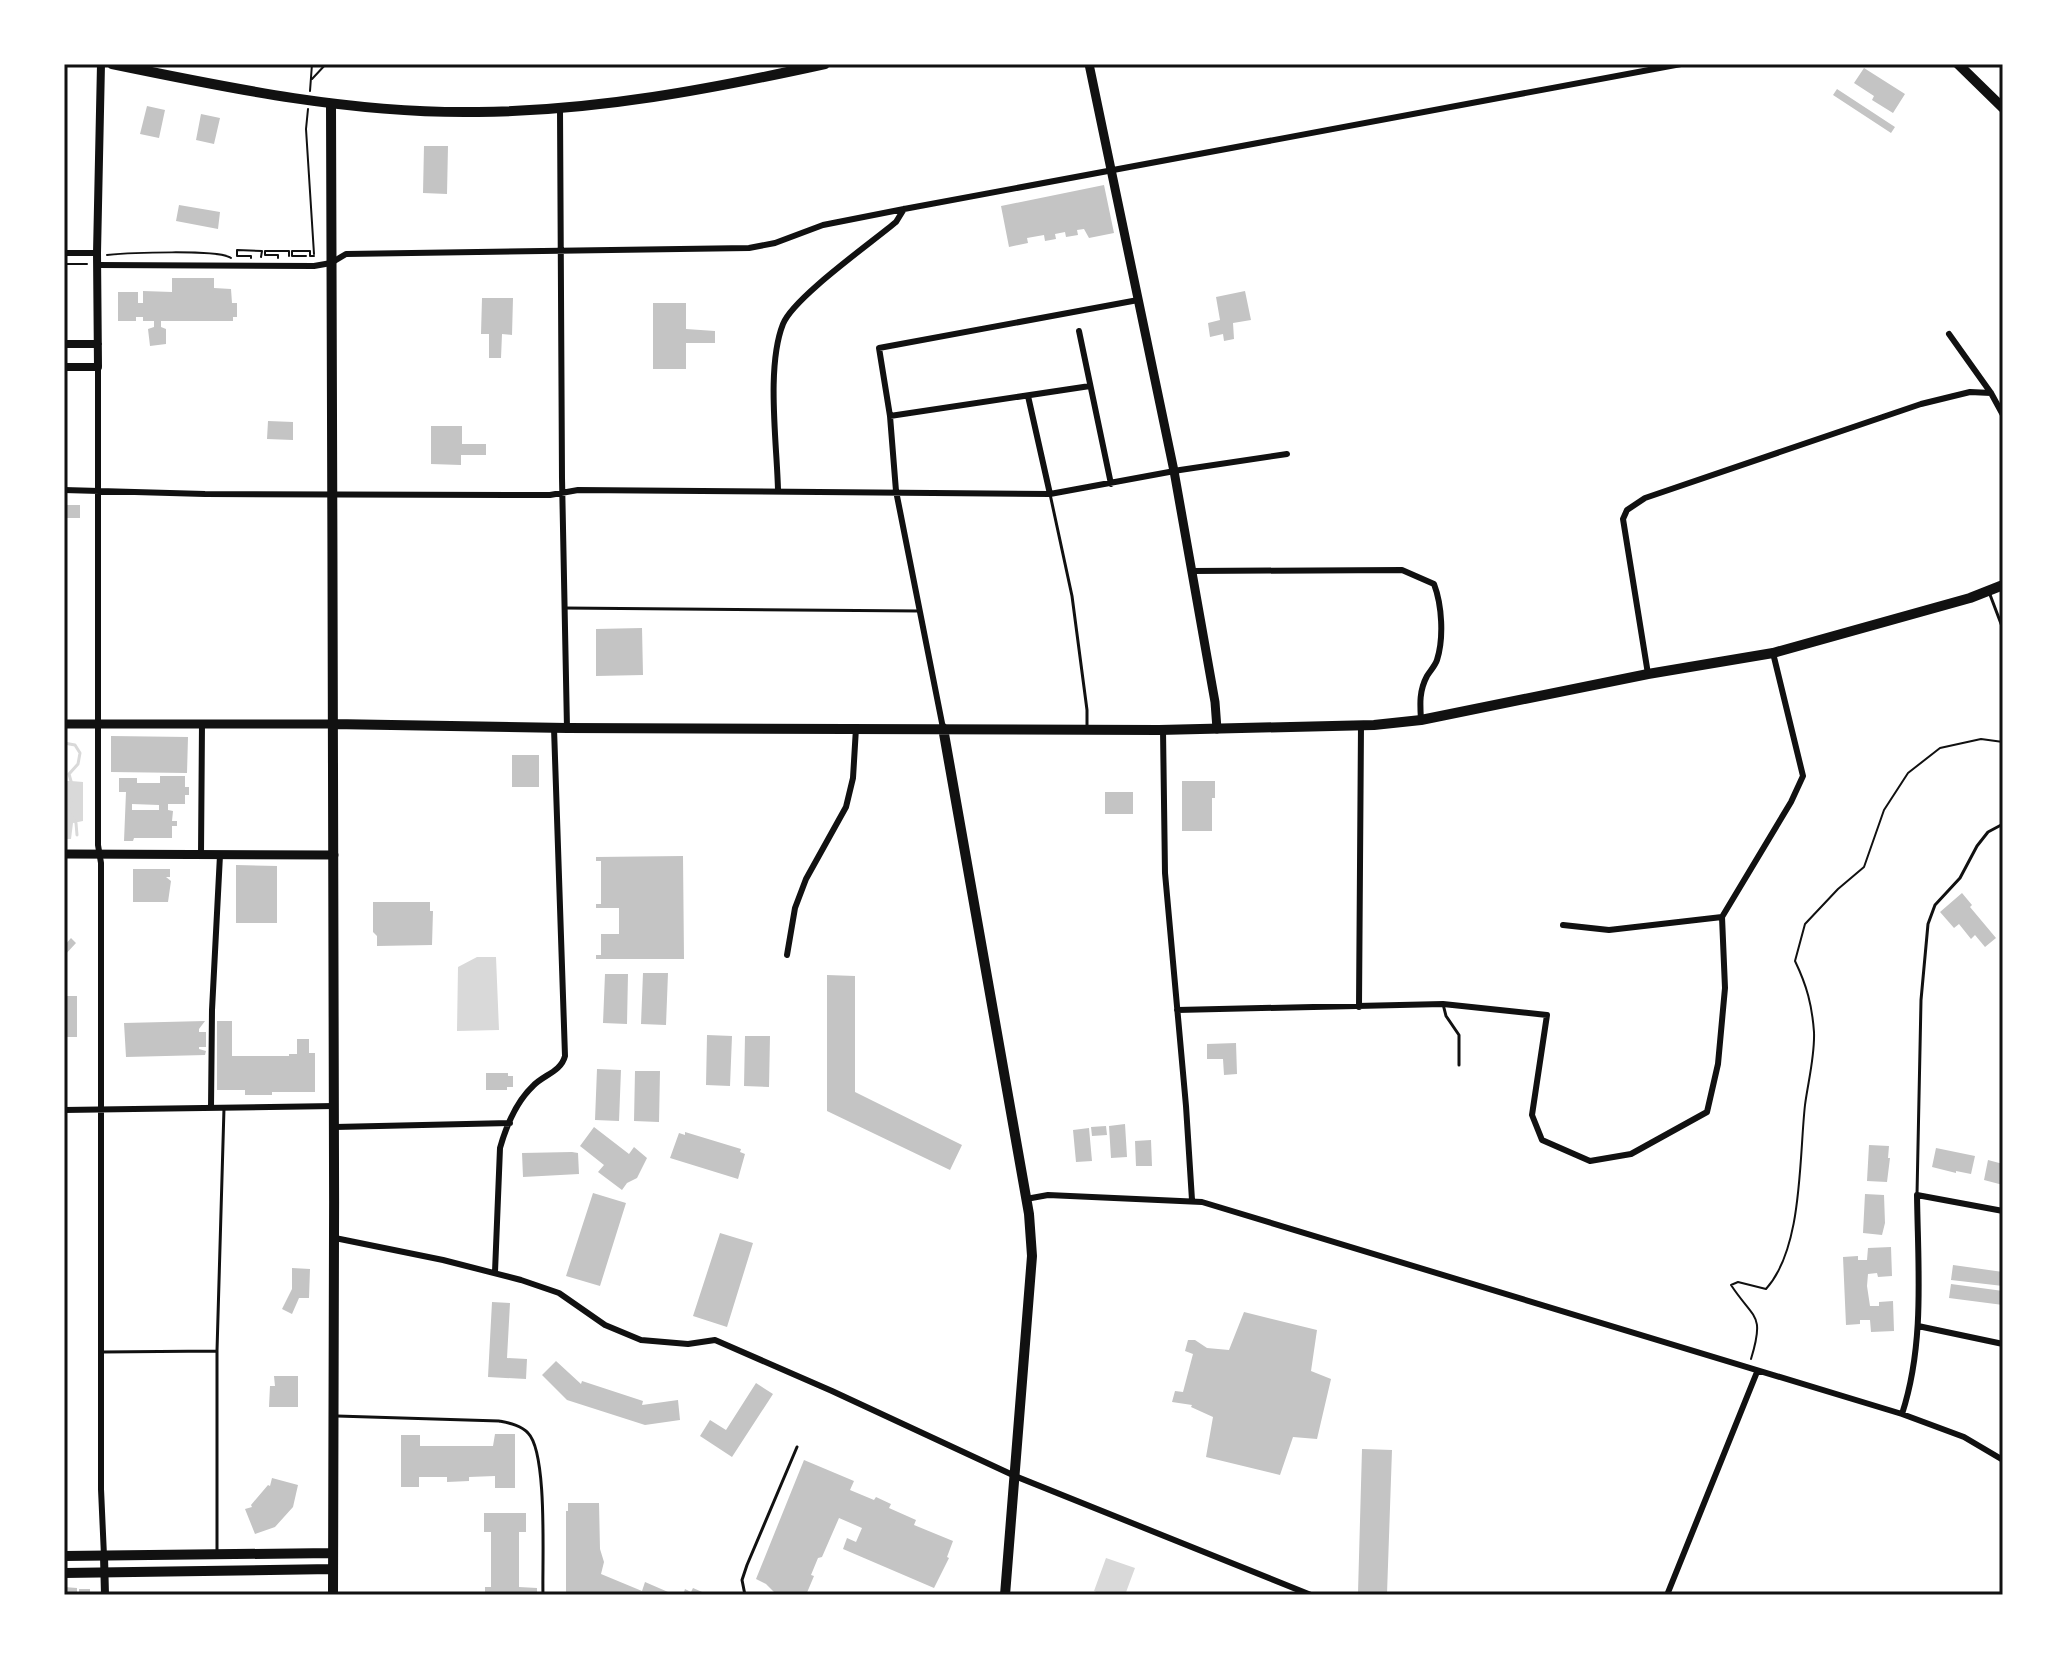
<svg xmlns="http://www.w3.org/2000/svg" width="2067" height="1659" viewBox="0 0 2067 1659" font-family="'Noto Sans',sans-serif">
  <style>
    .water { fill: #d9d9d9 }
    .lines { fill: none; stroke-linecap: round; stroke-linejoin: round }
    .stream { stroke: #d9d9d9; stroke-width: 3 }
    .building { fill: #c4c4c4; fill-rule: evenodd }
    .path { stroke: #111; stroke-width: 2 }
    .service { stroke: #111; stroke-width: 3 }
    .minor { stroke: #111; stroke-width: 6 }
    .tertiary { stroke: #111; stroke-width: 8 }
    .secondary { stroke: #111; stroke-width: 9 }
    .primary { stroke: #111; stroke-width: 10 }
    .trunk { stroke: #111; stroke-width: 10 }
    .neatline { fill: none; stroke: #111; stroke-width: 3 }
  </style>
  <rect width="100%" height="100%" fill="#fff"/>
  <path class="water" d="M 64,781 L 70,781 L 72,785 L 71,781 L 83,782 L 83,821 L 73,823 L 71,839 L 64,839 Z
    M 477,957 L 496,957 L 499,1030 L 457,1031 L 458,967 Z
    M 1106,1558 L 1135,1568 L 1125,1595 L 1104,1595 L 1094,1591 Z"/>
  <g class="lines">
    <path class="stream" d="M 64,743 L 75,745 L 80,753 L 78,764 L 69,774 L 74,792 L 68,811 L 76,823 L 77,835"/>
  </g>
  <path class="building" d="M 1864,68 L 1905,94 L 1893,113 L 1872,100 L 1874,96 L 1854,83 Z
    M 1837,89 L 1895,127 L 1891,133 L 1833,95 Z
    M 147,106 L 165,110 L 159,138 L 140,134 Z
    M 201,114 L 220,118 L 214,144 L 196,140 Z
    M 424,146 L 448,146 L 447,194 L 423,193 Z
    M 1104,185 L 1114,233 L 1089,238 L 1084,229 L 1077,230 L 1078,235 L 1066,237 L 1065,232 L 1055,234 L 1056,239 L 1045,241 L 1044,235 L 1027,238 L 1028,243 L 1009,247 L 1001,206 Z
    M 179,205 L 220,212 L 218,229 L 176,221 Z
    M 172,278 L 214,278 L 214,288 L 231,289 L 232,303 L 237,303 L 237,317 L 233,317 L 233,321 L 161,321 L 161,327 L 166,329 L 166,344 L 150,346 L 148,329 L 154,327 L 154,321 L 143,321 L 143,317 L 136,317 L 136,321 L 118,321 L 118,292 L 138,292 L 138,303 L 143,303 L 143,291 L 172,292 Z
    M 1245,291 L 1251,320 L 1233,323 L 1234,339 L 1224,341 L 1223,334 L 1210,337 L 1208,323 L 1220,320 L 1216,297 Z
    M 482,298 L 513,298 L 512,335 L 502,334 L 501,358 L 489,358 L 489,334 L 481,334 Z
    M 653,303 L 686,303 L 686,329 L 715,331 L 715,343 L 686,343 L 686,369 L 653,369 Z
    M 268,421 L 293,422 L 293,440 L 267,439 Z
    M 431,426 L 462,426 L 462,444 L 486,444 L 486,455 L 461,455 L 461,465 L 431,464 Z
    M 64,505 L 80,505 L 80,518 L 64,518 Z
    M 642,628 L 643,675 L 596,676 L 596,629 Z
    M 111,736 L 188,737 L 187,773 L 111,772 Z
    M 512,755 L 539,755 L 539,787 L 512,787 Z
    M 160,776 L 185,776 L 185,787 L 189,787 L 189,795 L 185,795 L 185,804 L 168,804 L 168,810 L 173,811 L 172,821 L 177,821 L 177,826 L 172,826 L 172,838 L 134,838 L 133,841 L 124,841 L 126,792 L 119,792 L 119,778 L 137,778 L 137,783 L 160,783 ZM 132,804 L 159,805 L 159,810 L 132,810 Z
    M 1182,781 L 1215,781 L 1215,798 L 1212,798 L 1212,831 L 1182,831 Z
    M 1105,792 L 1133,792 L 1133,814 L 1105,814 Z
    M 683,856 L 684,959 L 596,959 L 596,955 L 601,955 L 601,934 L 619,934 L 619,908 L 596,908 L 596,904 L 601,904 L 601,861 L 596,861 L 596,857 Z
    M 236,865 L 277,866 L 277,923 L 236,923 Z
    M 133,869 L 170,869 L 170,877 L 166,877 L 171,881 L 168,902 L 133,902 Z
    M 1962,893 L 1972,905 L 1970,907 L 1996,938 L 1985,947 L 1975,935 L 1971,939 L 1959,924 L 1954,928 L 1940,912 Z
    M 373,902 L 430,902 L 430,911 L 433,911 L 432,945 L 377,946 L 377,936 L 373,932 Z
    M 71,938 L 76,943 L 64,956 L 64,946 Z
    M 643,973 L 668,973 L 666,1025 L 641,1024 Z
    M 605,974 L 628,974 L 627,1024 L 603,1023 Z
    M 827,975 L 855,976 L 855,1092 L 962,1145 L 950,1170 L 827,1111 Z
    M 64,996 L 77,996 L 77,1037 L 64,1037 Z
    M 205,1021 L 199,1029 L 199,1032 L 206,1032 L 206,1047 L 199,1047 L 199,1049 L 206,1051 L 205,1055 L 126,1057 L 124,1023 Z
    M 217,1021 L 232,1021 L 232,1056 L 289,1056 L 289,1054 L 297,1054 L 297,1039 L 309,1039 L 309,1053 L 315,1053 L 315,1092 L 272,1092 L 272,1095 L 245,1095 L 245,1090 L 217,1090 Z
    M 707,1035 L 732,1036 L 730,1086 L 706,1085 Z
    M 745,1036 L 770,1036 L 769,1087 L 744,1086 Z
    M 1236,1043 L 1237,1074 L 1224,1075 L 1223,1059 L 1207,1059 L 1207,1044 Z
    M 597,1069 L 621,1070 L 619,1121 L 595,1120 Z
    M 635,1071 L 660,1071 L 659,1122 L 634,1121 Z
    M 486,1073 L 508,1073 L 508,1076 L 513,1076 L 513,1087 L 507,1087 L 507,1090 L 486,1090 Z
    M 1125,1124 L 1127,1157 L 1111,1158 L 1109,1126 Z
    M 1106,1126 L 1107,1135 L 1092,1136 L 1091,1127 Z
    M 594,1127 L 629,1154 L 634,1147 L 647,1158 L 637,1178 L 627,1183 L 622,1190 L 598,1172 L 604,1165 L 580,1146 Z
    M 1089,1128 L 1092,1161 L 1076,1162 L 1073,1130 Z
    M 685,1132 L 741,1149 L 740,1152 L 745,1154 L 738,1179 L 670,1158 L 679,1133 L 685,1135 Z
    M 1151,1140 L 1152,1166 L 1136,1166 L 1135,1141 Z
    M 1869,1145 L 1889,1146 L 1888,1158 L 1890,1158 L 1887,1182 L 1867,1181 Z
    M 1936,1148 L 1975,1156 L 1971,1174 L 1956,1171 L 1956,1173 L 1932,1167 Z
    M 572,1152 L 578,1153 L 579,1174 L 523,1177 L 522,1153 Z
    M 1988,1160 L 2003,1164 L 2003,1185 L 1984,1180 Z
    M 593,1193 L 626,1203 L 600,1286 L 566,1276 Z
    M 1865,1194 L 1884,1195 L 1885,1223 L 1882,1235 L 1863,1233 Z
    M 720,1233 L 753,1243 L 727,1327 L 693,1316 Z
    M 1891,1247 L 1892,1276 L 1878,1277 L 1877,1273 L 1868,1274 L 1867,1286 L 1870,1306 L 1879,1306 L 1879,1302 L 1893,1301 L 1894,1331 L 1871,1332 L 1870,1320 L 1860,1320 L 1860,1324 L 1846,1325 L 1843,1257 L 1858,1256 L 1858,1260 L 1867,1260 L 1868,1248 Z
    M 1953,1265 L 2003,1272 L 2003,1286 L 1951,1280 Z
    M 292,1268 L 310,1269 L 309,1298 L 299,1298 L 292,1314 L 282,1309 L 292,1289 Z
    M 1951,1284 L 2003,1291 L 2003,1305 L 1949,1298 Z
    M 492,1302 L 510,1303 L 507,1358 L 527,1359 L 526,1379 L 488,1377 Z
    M 1244,1312 L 1317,1330 L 1311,1371 L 1331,1379 L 1317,1439 L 1293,1437 L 1280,1475 L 1206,1457 L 1213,1417 L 1191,1407 L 1192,1405 L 1172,1402 L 1175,1391 L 1183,1392 L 1193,1354 L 1185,1351 L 1188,1340 L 1195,1340 L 1207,1348 L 1229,1350 Z
    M 556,1361 L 581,1384 L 582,1381 L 643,1401 L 642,1405 L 678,1400 L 680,1420 L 645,1425 L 567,1400 L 542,1375 Z
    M 274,1376 L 298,1376 L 298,1407 L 269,1407 L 270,1386 L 275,1386 Z
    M 756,1383 L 773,1394 L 732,1457 L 700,1436 L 710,1420 L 726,1430 Z
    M 495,1434 L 515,1434 L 515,1488 L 495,1488 L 495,1476 L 469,1477 L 469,1481 L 447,1482 L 447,1477 L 419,1477 L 419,1487 L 401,1487 L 401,1435 L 420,1435 L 420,1446 L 493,1446 Z
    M 1362,1449 L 1392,1450 L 1387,1594 L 1358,1593 Z
    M 804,1460 L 854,1481 L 850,1490 L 874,1500 L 876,1497 L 891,1504 L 889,1508 L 916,1520 L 914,1525 L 953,1541 L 947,1557 L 949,1558 L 934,1588 L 843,1549 L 847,1538 L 856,1542 L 862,1528 L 839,1518 L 822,1557 L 818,1558 L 811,1575 L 814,1576 L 806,1595 L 777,1595 L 766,1584 L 756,1579 Z
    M 272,1478 L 298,1485 L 293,1507 L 275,1527 L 255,1534 L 245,1509 L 252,1507 L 251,1505 L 268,1485 L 270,1486 Z
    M 568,1503 L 599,1503 L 600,1549 L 604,1562 L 601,1574 L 642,1591 L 645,1582 L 675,1595 L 566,1595 L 566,1511 L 568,1511 Z
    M 484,1513 L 526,1513 L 526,1532 L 519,1532 L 519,1587 L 537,1588 L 537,1595 L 485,1595 L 485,1587 L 491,1587 L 491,1532 L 484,1532 Z
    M 64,1587 L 77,1588 L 77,1595 L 64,1595 Z
    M 693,1588 L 709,1595 L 683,1595 L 685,1589 L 691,1592 Z
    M 79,1589 L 90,1589 L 90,1595 L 79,1595 Z"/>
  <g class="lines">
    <path class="path" d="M 312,79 L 326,64
      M 310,91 L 312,64
      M 308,109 L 306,129 L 314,254
      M 107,255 C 127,253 219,249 231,258
      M 306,256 L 292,256 L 292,251 L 310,251 L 310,256 L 314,256
      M 251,258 L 251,256 L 237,256 L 237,250 L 262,251 L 261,257
      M 278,258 L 278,255 L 265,255 L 265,251 L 289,251 L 289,256
      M 64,264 L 87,264
      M 1751,1359 C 1765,1313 1754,1320 1731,1285 L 1738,1282 L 1766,1289 C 1803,1248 1799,1158 1805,1105 C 1808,1082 1815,1056 1814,1032 C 1812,1005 1807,986 1795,961 L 1805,924 L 1838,889 L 1864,867 L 1884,810 L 1908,773 L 1940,748 L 1981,739 L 2003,742"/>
    <path class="service" d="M 1050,494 L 1072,596 L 1087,710 L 1087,727
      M 1989,592 L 2003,629
      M 564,608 L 920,611
      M 1443,1004 L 1446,1016 L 1459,1035 L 1459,1065
      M 1917,1195 L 1921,1000 L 1928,924 L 1935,905 L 1960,878 L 1977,846 L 1988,832 L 2003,824
      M 102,1352 L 217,1351
      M 337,1416 L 499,1421 C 509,1423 521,1425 528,1433 C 548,1453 542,1563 543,1595
      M 217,1551 L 217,1351 L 224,1108
      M 745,1595 L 742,1580 L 747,1565 L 797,1447"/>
    <path class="minor" d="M 560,109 L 562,478 L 567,728
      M 64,253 L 97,253
      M 97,265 L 314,266 L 331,263 L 346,254 L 749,248 L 775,243 L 823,225 L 904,209 L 1681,64
      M 1079,331 L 1111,484
      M 1949,334 L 1991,393 L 2003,415
      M 98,367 L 98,845 L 101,863 L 101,1489 L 104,1556
      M 1028,396 L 1050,494
      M 890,416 L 1090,386
      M 64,490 L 205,494 L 550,495 L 578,490 L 1050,494 L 1180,470 L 1287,454
      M 778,490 C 777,444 766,367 783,324 C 793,298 871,243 896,222 L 904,209
      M 1192,571 L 1402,570 L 1434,584 C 1442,605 1444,638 1437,660 C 1435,666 1430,671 1427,676 C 1419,691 1420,704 1421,720
      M 1648,674 L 1623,519 L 1627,510 L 1645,498 L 1921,404 L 1970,392 L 1991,393
      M 943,728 L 896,491 L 890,416 L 879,348 L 1138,300
      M 1163,730 L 1165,873 L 1186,1106 L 1192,1200
      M 201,855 L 202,723
      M 1563,925 L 1609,930 L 1722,917
      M 787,955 L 795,908 L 806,879 L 846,807 L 853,778 L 856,728
      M 1359,1007 L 1361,725
      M 1177,1010 L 1443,1004 L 1547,1015 L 1532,1115 L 1542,1140 L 1590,1161 L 1631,1154 L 1707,1112 L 1718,1064 L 1725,988 L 1722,917 L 1791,802 L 1803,776 L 1773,653
      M 211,1108 L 212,1010 L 220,855
      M 64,1110 L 335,1106
      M 335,1127 L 510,1123
      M 1026,1199 L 1048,1195 L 1202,1202 L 1902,1414 L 1964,1437 L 2003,1460
      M 335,1238 L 443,1260 L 521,1280 L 559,1293 L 605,1325 L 641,1340 L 688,1344 L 715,1340 L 832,1391 L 1015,1476 L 1311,1595
      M 495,1272 L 500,1148 C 506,1127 517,1101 533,1086 C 543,1075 561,1072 565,1056 L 554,728
      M 1918,1326 L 2003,1344
      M 1902,1414 C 1925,1344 1918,1268 1917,1195 L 2003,1211
      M 1667,1595 L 1757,1372"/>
    <path class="tertiary" d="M 64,344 L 98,344
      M 64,367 L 98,367 L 97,253 L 101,64
      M 104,1556 L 105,1595"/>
    <path class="secondary" d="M 1089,64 L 1174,471 L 1215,702 L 1217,729
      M 64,724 L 332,724
      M 64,854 L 334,855"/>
    <path class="primary" d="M 331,104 C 332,601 336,1098 333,1595
      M 332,724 L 567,728 L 1159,730 L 1374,725 L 1421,720 L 1648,674 L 1773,653 L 1970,598 L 2003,585
      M 943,728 L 1029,1214 L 1032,1256 L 1005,1595
      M 64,1556 L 333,1553
      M 64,1573 L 333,1569"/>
    <path class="trunk" d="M 112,64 C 233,89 354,114 478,112 C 596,111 711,89 825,64
      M 1958,64 L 2003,108"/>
  </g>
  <rect width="2067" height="1659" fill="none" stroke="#ffffff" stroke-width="132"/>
  <rect x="66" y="66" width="1935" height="1527" class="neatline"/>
</svg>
